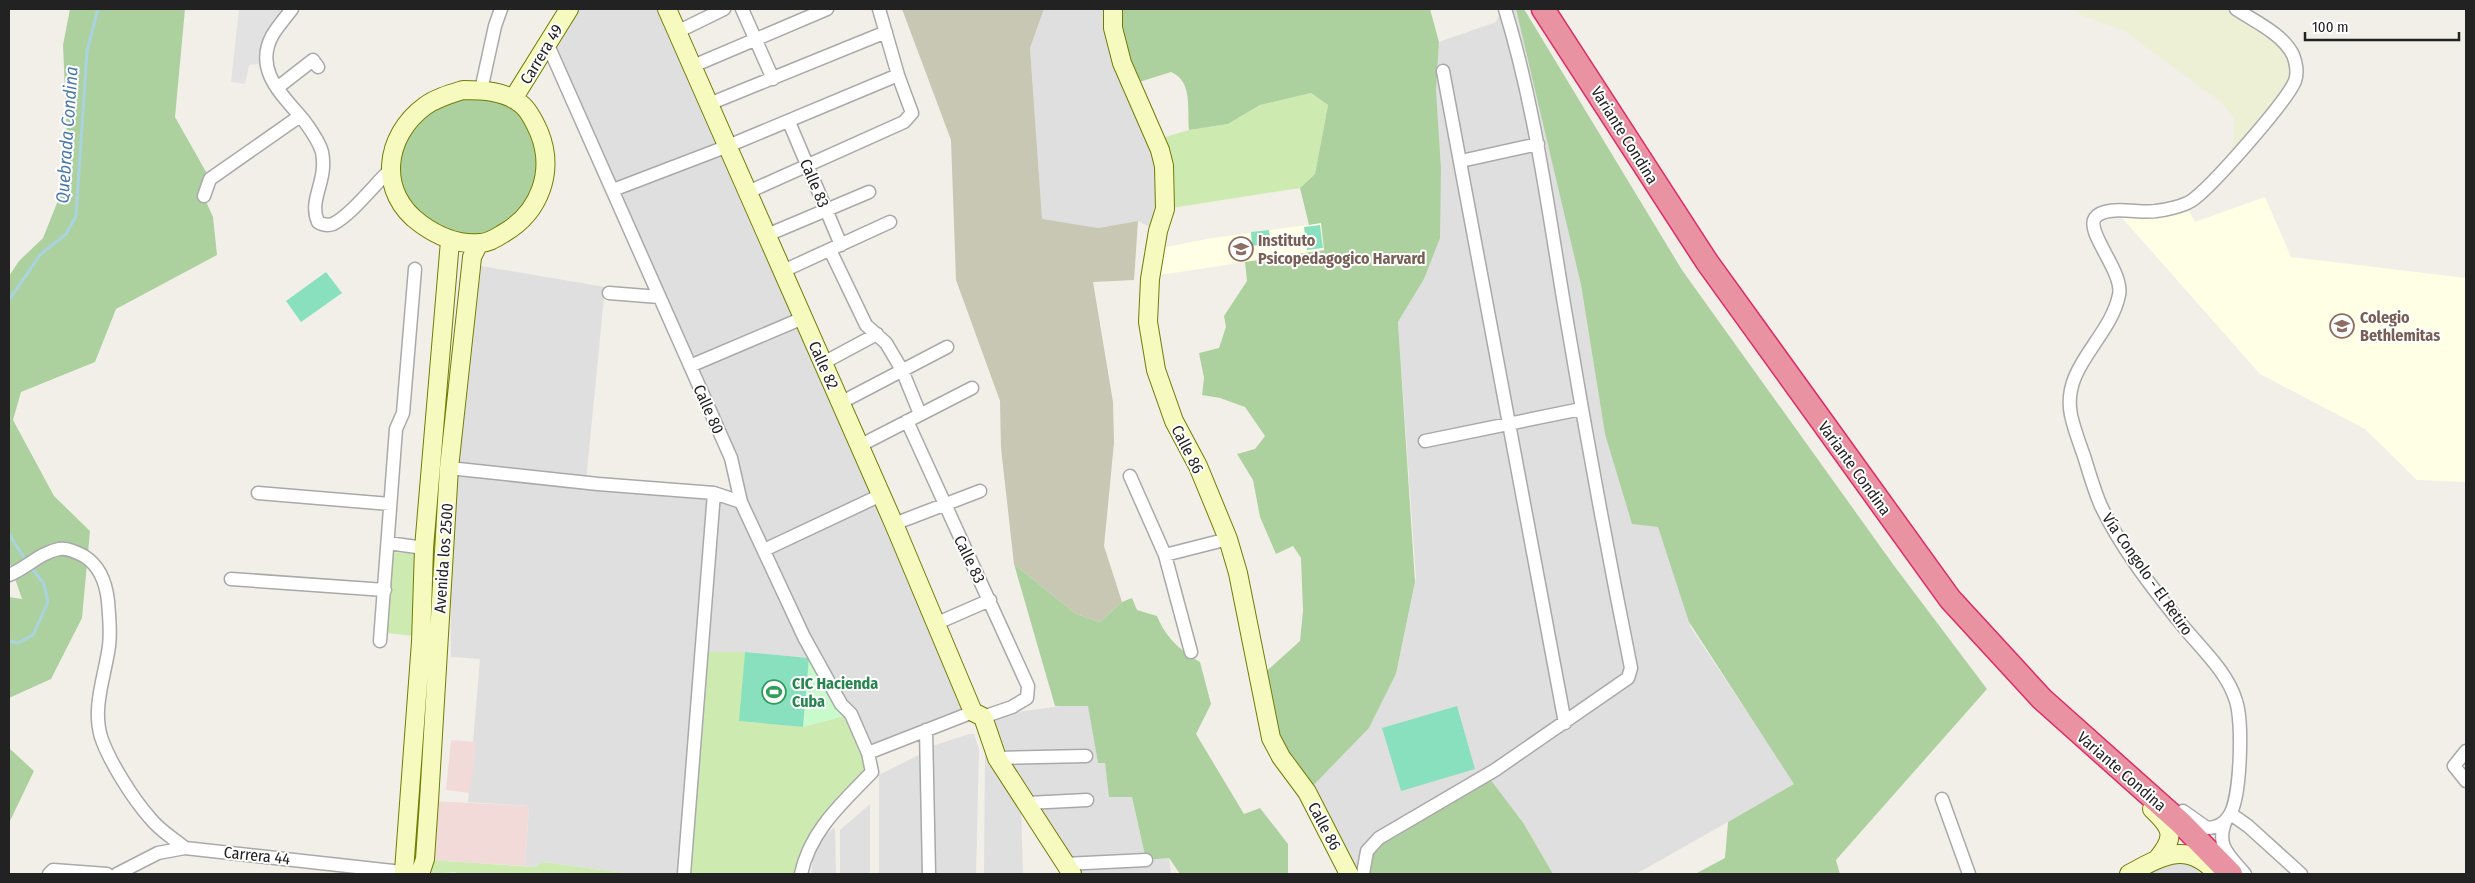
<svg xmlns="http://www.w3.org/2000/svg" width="2475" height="883" viewBox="0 0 2475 883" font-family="'Fira Sans Condensed',sans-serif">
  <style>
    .residential { fill: #e0dfdf }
    .commercial { fill: #f2dad9 }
    .education { fill: #ffffe5 }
    .construction { fill: #c7c7b4 }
    .farmland { fill: #eef0d5 }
    .grass { fill: #cdebb0 }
    .forest { fill: #add19e }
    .park { fill: #c8facc }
    .pitch { fill: #88e0be }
    .parking { fill: #e2e2e2 }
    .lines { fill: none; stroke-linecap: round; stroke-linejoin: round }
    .stream { stroke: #aad3df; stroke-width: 3 }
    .street-casing { stroke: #a9a9a9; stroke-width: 15 }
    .secondary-casing { stroke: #707d05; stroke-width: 20 }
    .highway-casing { stroke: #dc2a67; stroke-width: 25 }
    .street { stroke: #fff; stroke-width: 12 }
    .secondary { stroke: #f7fabf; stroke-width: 18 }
    .highway { stroke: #e892a2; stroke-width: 22 }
    .labels { text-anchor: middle; stroke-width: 4; stroke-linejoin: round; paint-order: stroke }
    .street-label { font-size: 16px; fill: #222; stroke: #fff }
    .education-label { font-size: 16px; font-weight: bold; fill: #785e54; stroke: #fff; text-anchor: start }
    .leisure-label { font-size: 16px; font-weight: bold; fill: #27864d; stroke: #fff; text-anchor: start }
    .water-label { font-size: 18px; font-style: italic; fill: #4a7aab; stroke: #fff }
  </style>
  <rect width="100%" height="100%" fill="#f2efe9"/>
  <path class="residential" d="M 572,9 L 667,9 L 973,712 L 868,753 L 809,658 L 745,652 L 684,874 L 633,874 L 542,862 L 536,867 L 525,866 L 529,806 L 468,802 L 480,659 L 451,657 L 449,468 L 458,468 L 481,266 L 605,287 L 586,481 L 740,502 L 731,458 L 548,46 Z
    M 1044,9 L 1113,9 L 1155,140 L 1158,231 L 1138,221 L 1098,228 L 1042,220 L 1030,48 Z
    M 1502,9 L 1516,9 L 1550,146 L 1581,285 L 1605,434 L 1658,527 L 1681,592 L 1691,628 L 1795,784 L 1636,874 L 1553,874 L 1524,824 L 1364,874 L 1350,874 L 1307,792 L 1369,728 L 1396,674 L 1416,578 L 1398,322 L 1424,279 L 1439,42 L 1496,22 Z
    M 1088,702 L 1098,763 L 1105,763 L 1109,797 L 1132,797 L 1146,860 L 1169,858 L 1171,874 L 1069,874 L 1028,809 L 1100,798 L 1027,803 L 983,717 Z
    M 969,734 L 974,734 L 979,749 L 976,874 L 933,874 L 932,746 Z
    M 985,751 L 1021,804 L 1023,874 L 984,874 Z
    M 921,754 L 924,874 L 879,874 L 879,775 Z
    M 870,804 L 870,874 L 840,874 L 840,830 Z
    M 835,827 L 836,874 L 811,874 L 815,844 Z
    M 2186,854 L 2200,874 L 2134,874 Z"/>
  <path class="commercial" d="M 451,740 L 476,742 L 470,793 L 446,790 Z
    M 429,801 L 529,806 L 525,866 L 429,860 Z"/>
  <path class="education" d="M 2265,197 L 2291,257 L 2466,278 L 2466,482 L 2417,480 L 2365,429 L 2260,374 L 2116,211 L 2185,203 L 2195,222 Z
    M 1321,223 L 1324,250 L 1153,276 L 1162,248 L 1206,239 Z"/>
  <path class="construction" d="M 902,9 L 1044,9 L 1030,48 L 1042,219 L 1098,228 L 1138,221 L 1134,280 L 1093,282 L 1113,402 L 1114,443 L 1104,546 L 1122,602 L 1100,622 L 1076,614 L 1014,564 L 1001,448 L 1000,401 L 956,280 L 951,140 Z"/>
  <path class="farmland" d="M 2073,9 L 2237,9 L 2293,56 L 2290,90 L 2224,170 L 2234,139 L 2234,118 L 2223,104 L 2123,30 L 2082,16 Z"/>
  <path class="grass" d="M 1311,93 L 1328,105 L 1315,174 L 1300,188 L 1165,209 L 1155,140 L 1189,130 L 1228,124 L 1260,105 Z
    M 391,552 L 420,554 L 413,636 L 387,633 Z
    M 701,652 L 745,652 L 740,721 L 803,727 L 851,714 L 872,772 L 808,836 L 810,844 L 799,874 L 684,874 Z
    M 429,860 L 536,867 L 542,862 L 633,874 L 457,874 L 455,872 L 432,874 Z"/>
  <path class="forest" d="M 70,9 L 185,9 L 175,117 L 210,179 L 204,197 L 213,217 L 217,255 L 116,309 L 95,362 L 21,392 L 13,420 L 54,496 L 90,531 L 82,618 L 51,679 L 9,698 L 9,597 L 22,599 L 9,561 L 9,276 L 19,261 L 43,238 L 59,198 L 67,140 L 63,45 Z
    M 1114,9 L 1430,9 L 1439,42 L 1436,91 L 1441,169 L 1440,238 L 1424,279 L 1398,322 L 1415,582 L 1396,674 L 1369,728 L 1307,792 L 1287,765 L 1259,678 L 1300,641 L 1303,611 L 1301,558 L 1293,546 L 1276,554 L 1260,517 L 1253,480 L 1237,454 L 1255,449 L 1265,436 L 1245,407 L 1220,398 L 1202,395 L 1204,378 L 1199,353 L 1219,348 L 1226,327 L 1224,316 L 1247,281 L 1245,262 L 1324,250 L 1321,223 L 1309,225 L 1300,188 L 1315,174 L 1328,105 L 1311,93 L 1260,105 L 1228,124 L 1189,130 C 1187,109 1193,81 1171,72 L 1133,84 Z
    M 1516,9 L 1524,9 L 1682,270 L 1895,567 L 1987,689 L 1836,860 L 1840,874 L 1695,874 L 1725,858 L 1728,822 L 1794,784 L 1689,622 L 1658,527 L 1632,524 L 1605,434 L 1581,285 Z
    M 502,94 L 535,124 L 542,190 L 482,243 L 413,218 L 393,153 L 441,97 Z
    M 1014,564 L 1076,614 L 1100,622 L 1122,602 L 1132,598 L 1137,610 L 1157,616 C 1166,638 1180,650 1200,662 L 1211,704 L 1196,734 L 1244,814 L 1260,808 L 1288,844 L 1288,874 L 1180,874 L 1169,858 L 1146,860 L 1132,797 L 1109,797 L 1105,763 L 1098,763 L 1088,706 L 1055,706 Z
    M 9,748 L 34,771 L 9,823 Z
    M 1487,775 L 1524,824 L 1553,874 L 1363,874 L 1371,847 Z"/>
  <path class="park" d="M 809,658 L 851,714 L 803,727 Z"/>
  <path class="pitch" d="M 1320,225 L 1323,248 L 1307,250 L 1304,227 Z
    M 1269,230 L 1271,243 L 1252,246 L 1251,232 Z
    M 326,272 L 342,293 L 301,322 L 286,301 Z
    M 745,652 L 809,658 L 803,727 L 739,721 Z
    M 1457,706 L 1475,769 L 1401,791 L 1382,728 Z"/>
  <path class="parking" d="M 239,9 L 292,9 L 272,36 L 266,63 L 249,65 L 245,84 L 231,82 Z"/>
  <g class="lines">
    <path class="stream" d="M 9,300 L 40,255 L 66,234 L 76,216 L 87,51 L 98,9
      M 9,534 L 26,561
      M 9,641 L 18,643 L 33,635 L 48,602 L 44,584 L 30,566"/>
    <g class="street-casing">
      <path id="street" d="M 292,9 C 286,17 277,27 272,36 C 253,72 285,97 305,122 C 312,132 319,141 322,152 C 328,182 308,199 318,222 C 323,225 327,226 333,224 C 352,214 374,185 390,170
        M 742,9 L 773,79
        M 677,32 L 724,9
        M 547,43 L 731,458 L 741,502 L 804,637 L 841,704 L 851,714 L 868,753 L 872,772 C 842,803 810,831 801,874
        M 693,66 L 827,9
        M 1443,71 L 1565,723
        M 277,88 L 313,60 L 318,67
        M 481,90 L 495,26 L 501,9
        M 709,104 L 886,32
        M 789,122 L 841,245
        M 1461,161 L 1538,144
        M 613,190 L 728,146 L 898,75
        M 748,192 L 904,122 L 912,113 L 898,75 L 879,9
        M 204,196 L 210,179 L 300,116
        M 767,235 L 869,192
        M 830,250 L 866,325 L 886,343 L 902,370 L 920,414
        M 783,271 L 890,222
        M 609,293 L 659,297
        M 823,363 L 877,334
        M 690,366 L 803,318
        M 840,403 L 947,347
        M 907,421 L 1028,686 L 1027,698 L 1012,707 L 983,717
        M 1425,441 L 1581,409
        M 859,446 L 972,388
        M 449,468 L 598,484 L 714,493 L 741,502
        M 1130,476 L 1165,555 L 1191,652
        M 258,493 L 390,504
        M 894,524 L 980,491
        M 388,543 L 424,548
        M 764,550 L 881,495
        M 1165,555 L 1228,539
        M 9,575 C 27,568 39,553 59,549 C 68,548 76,552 84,556 C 100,566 106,583 108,601 C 109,616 111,631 109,646 C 105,676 92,707 101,737 C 109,761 133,799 150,818 C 159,830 173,838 185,848
        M 231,579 L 385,590
        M 935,624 L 990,600
        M 380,641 L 396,429 L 403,413 L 415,269
        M 926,730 L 929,874
        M 2466,751 L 2454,766 L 2466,781
        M 868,753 L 973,712
        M 997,758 L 1086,756
        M 1942,799 L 1969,874
        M 1027,803 L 1087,800
        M 2183,811 L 2207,828 C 2215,828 2224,824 2229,816 C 2241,799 2243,722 2236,701 C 2227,670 2197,645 2178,620 C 2150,585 2120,546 2101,506 C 2094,490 2089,472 2084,456 C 2079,442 2074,429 2071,415 C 2061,367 2110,339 2119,295 C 2124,272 2085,232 2095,218 C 2105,204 2140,214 2156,211 C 2166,210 2183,206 2191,201 C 2210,189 2287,101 2295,81 C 2298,73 2296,62 2293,55 C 2283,34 2254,21 2236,9
        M 2231,814 L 2248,826 L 2301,874
        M 2226,820 C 2215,846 2229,855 2245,874
        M 1065,864 L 1146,860
        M 49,874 L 53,870 L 107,874
        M 117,874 L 158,853 L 185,848 L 402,872
        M 684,874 L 714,493
        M 1363,874 L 1367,851 L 1379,838 L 1495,770 L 1628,678 L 1631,668 C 1607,549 1585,430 1565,310 C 1548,209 1535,107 1505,9"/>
    </g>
    <g class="secondary-casing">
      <path id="secondary" d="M 667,9 L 894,524 L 973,712 L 983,717 L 997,758 L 1072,874
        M 1113,9 L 1113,28 L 1122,63 L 1160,150 L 1164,166 L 1165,209 L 1158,231 L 1150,279 L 1148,322 L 1156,370 L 1174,421 L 1198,466 L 1228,539 L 1238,573 L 1271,738 L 1281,757 L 1307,792 L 1349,874
        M 463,90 C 483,90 505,91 521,104 C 529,110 535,123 539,132 C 555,171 540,212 504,233 C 497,237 489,243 480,243 C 458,245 439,237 421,224 C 377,193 384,136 425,106 C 436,98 450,94 463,90 Z
        M 513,99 L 569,9
        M 2152,809 C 2172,828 2176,836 2158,858
        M 404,871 L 421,642 L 424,548 L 450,241
        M 420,874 L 425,859 L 429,801 L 449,468 L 471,267 L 472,257 L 479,243
        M 2129,874 C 2162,856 2187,840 2217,874"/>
    </g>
    <g class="highway-casing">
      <path id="highway" d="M 1543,9 L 1707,262 L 1950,599 L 2042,699 L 2181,823 L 2231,874"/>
    </g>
    <use href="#street" class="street"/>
    <use href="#secondary" class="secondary"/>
    <use href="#highway" class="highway"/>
  </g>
  <defs>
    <g id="school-ring" transform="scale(1.25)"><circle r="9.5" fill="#fff" stroke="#8d6e63" stroke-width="1.5"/><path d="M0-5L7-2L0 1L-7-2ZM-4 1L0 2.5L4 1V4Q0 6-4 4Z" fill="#8d6e63"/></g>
    <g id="stadium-ring" transform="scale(1.25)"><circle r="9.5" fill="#fff" stroke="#2e9e5b" stroke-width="1.5"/><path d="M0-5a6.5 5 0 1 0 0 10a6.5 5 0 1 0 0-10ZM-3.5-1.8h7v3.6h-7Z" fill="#2e9e5b"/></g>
  </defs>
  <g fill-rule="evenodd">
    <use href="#school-ring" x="1241" y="249"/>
    <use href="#school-ring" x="2342" y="326"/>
    <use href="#stadium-ring" x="774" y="692"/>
  </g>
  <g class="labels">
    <g class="street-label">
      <text transform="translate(541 54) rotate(-59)" y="6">Carrera 49</text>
      <text transform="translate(1625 135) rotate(58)" y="6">Variante Condina</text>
      <text transform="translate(815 183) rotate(67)" y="6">Calle 83</text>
      <text transform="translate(824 365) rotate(66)" y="6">Calle 82</text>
      <text transform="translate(709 409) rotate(66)" y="6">Calle 80</text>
      <text transform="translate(1188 449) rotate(63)" y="6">Calle 86</text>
      <text transform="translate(1855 468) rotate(54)" y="6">Variante Condina</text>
      <text transform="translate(443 558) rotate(-86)" y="6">Avenida los 2500</text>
      <text transform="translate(970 559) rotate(64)" y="6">Calle 83</text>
      <text transform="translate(2148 574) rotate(55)" y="6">Vía Congolo - El Retiro</text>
      <text transform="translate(2122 771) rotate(41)" y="6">Variante Condina</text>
      <text transform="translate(1325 826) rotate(62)" y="6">Calle 86</text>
      <text transform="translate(257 855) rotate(6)" y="6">Carrera 44</text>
    </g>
    <g class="education-label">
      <text x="1258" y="246">Instituto<tspan x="1258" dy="18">Psicopedagogico Harvard</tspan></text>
      <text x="2360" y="323">Colegio<tspan x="2360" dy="18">Bethlemitas</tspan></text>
    </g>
    <g class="leisure-label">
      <text x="792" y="689">CIC Hacienda<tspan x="792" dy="18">Cuba</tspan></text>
    </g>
    <g class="water-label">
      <text transform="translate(67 135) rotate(-86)" y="6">Quebrada Condina</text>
    </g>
  </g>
  <rect width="2475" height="883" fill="none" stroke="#222222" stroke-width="20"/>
  <path d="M2305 32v8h154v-8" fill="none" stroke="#222222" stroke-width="2.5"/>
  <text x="2312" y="32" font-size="15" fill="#222222" stroke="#ffffff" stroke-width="4" paint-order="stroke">100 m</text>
</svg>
